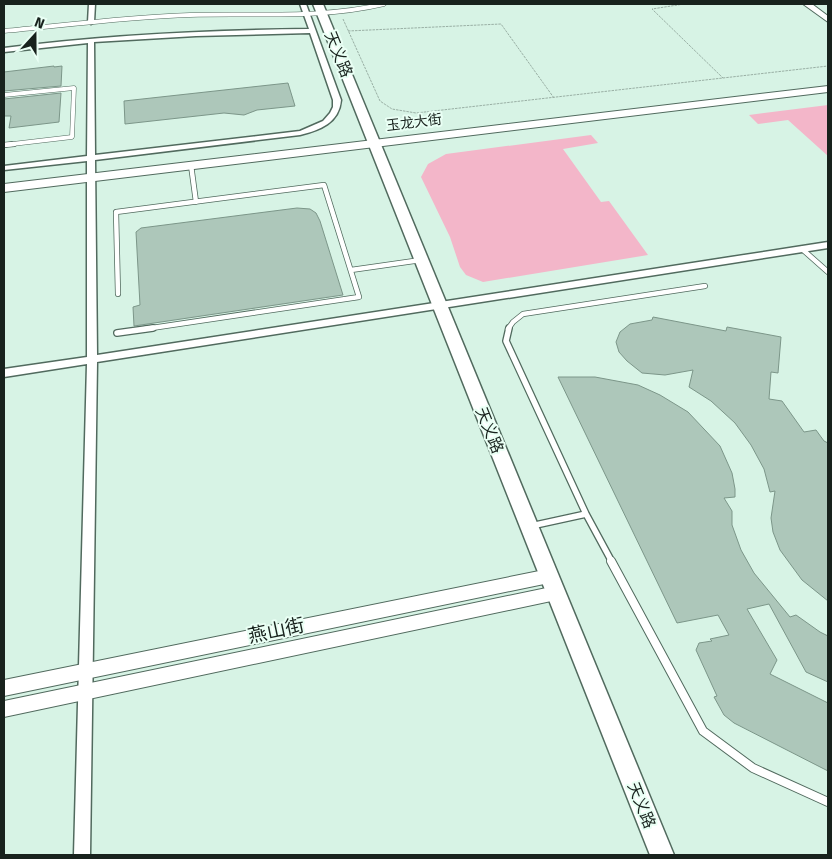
<svg xmlns="http://www.w3.org/2000/svg" width="832" height="859" viewBox="0 0 832 859" font-family="'Fira Sans','Noto Sans SC',sans-serif">
  <style>
    .green { fill: #f3b6c9 }
    .building { fill: #adc7ba; stroke: #7c9689 }
    .lines { fill: none; stroke-linecap: round; stroke-linejoin: round }
    .service-far3-casing { stroke: #516a5e; stroke-width: 5 }
    .service-far2-casing { stroke: #516a5e; stroke-width: 6 }
    .service-far1-casing { stroke: #516a5e; stroke-width: 8 }
    .service-casing { stroke: #516a5e; stroke-width: 10 }
    .minor-casing { stroke: #516a5e; stroke-width: 3 }
    .tertiary-casing { stroke: #516a5e; stroke-width: 2 }
    .secondary-casing { stroke: #516a5e; stroke-width: 3 }
    .primary-casing { stroke: #516a5e; stroke-width: 2 }
    .path { stroke: #99afa4; stroke-width: 1; stroke-dasharray: 2.5 1; stroke-linecap: butt }
    .service-far3 { stroke: #fff; stroke-width: 4 }
    .service-far2 { stroke: #fff; stroke-width: 4.5 }
    .service-far1 { stroke: #fff; stroke-width: 5.5 }
    .service { stroke: #fff; stroke-width: 8 }
    .minor { fill: #fff; fill-rule: evenodd }
    .tertiary { fill: #fff; fill-rule: evenodd }
    .secondary { fill: #fff; fill-rule: evenodd }
    .primary { fill: #fff; fill-rule: evenodd }
    .labels { text-anchor: middle; stroke-width: 4; stroke-linejoin: round; paint-order: stroke }
    .far-street-label { font-size: 14px; fill: #18221d; stroke: #e9fff4 }
    .street-label { font-size: 16px; fill: #18221d; stroke: #e9fff4 }
    .near-street-label { font-size: 19px; fill: #18221d; stroke: #e9fff4 }
  </style>
  <rect width="100%" height="100%" fill="#d7f3e5"/>
  <path class="green" d="M 828,105 L 828,156 L 788,120 L 758,124 L 749,115 Z
    M 591,135 L 598,143 L 563,149 L 601,202 L 609,201 L 648,255 L 483,282 L 466,275 L 460,267 L 450,237 L 421,177 L 428,164 L 446,154 Z"/>
  <path class="building" d="M 54,66 L 54,67 L 62,66 L 61,86 L 4,91 L 4,72 Z
    M 288,83 L 295,106 L 257,110 L 244,115 L 224,113 L 125,124 L 124,101 Z
    M 61,93 L 59,122 L 9,128 L 11,116 L 4,116 L 4,99 Z
    M 297,208 L 310,209 L 316,213 L 320,221 L 343,295 L 134,326 L 133,307 L 140,305 L 136,232 L 141,228 Z
    M 653,317 L 726,331 L 727,327 L 781,337 L 778,373 L 771,372 L 769,399 L 782,401 L 804,432 L 816,430 L 824,441 L 828,443 L 828,601 L 802,580 L 780,550 L 773,532 L 771,518 L 775,491 L 770,492 L 764,469 L 751,445 L 735,423 L 711,401 L 689,387 L 693,370 L 665,375 L 642,373 L 627,361 L 619,352 L 616,342 L 620,332 L 630,324 L 652,320 Z
    M 558,377 L 595,377 L 638,385 L 660,395 L 688,412 L 720,446 L 732,473 L 735,489 L 735,497 L 724,498 L 732,511 L 732,525 L 741,550 L 754,573 L 790,617 L 796,615 L 820,632 L 828,636 L 828,682 L 806,672 L 769,604 L 747,609 L 777,660 L 770,674 L 828,703 L 828,771 L 734,723 L 724,715 L 714,697 L 717,696 L 696,650 L 699,643 L 712,641 L 710,639 L 729,635 L 718,615 L 677,623 Z"/>
  <g class="lines">
    <g class="service-far3-casing">
      <path id="service-far3" d="M 4,31 C 66,25 128,17 190,15 C 254,13 322,19 384,4
        M 4,95 L 74,88 L 72,137 L 4,145"/>
    </g>
    <g class="service-far2-casing">
      <path id="service-far2" d="M 4,145 L 14,144
        M 191,165 L 196,202
        M 802,249 L 828,272
        M 351,270 L 421,260
        M 118,294 L 116,212 L 324,185 L 359,297 L 145,329
        M 508,329 L 513,322 L 523,314 L 705,286"/>
    </g>
    <g class="service-far1-casing">
      <path id="service-far1" d="M 509,328 L 506,341 L 586,514 L 612,562
        M 117,333 L 153,328
        M 531,526 L 586,514"/>
    </g>
    <g class="service-casing">
      <path id="service" d="M 611,561 L 703,731 L 753,768 L 828,802"/>
    </g>
    <g class="minor-casing">
      <path id="minor" d="M 89,4 L 95,4 L 94,22 L 91,24 L 88,22 Z
        M 300,4 L 306,4 L 341,100 C 339,123 320,130 300,135 L 95,160 L 97,355 L 828,242 L 828,248 L 97,362 L 90,855 L 74,855 L 87,364 L 4,377 L 4,369 L 87,357 L 87,161 L 4,170 L 4,166 L 87,156 L 88,43 L 4,52 L 4,48 C 105,35 206,30 309,29 ZM 310,33 L 333,100 L 333,107 L 330,113 L 323,121 L 300,131 L 95,155 L 94,42 L 196,36 Z"/>
    </g>
    <g class="tertiary-casing">
      <path id="tertiary" d="M 803,4 L 812,4 L 828,16 L 828,22 Z
        M 549,569 L 555,571 L 557,576 L 555,581 L 549,583 L 4,696 L 4,680 Z
        M 556,586 L 562,588 L 564,593 L 562,598 L 556,600 L 4,717 L 4,701 Z"/>
    </g>
    <g class="secondary-casing">
      <path id="secondary" d="M 313,4 L 323,4 L 674,855 L 650,855 Z"/>
    </g>
    <g class="primary-casing">
      <path id="primary" d="M 828,86 L 828,92 L 4,192 L 4,184 Z"/>
    </g>
    <path class="path" d="M 684,4 L 652,9 L 723,78
      M 343,19 L 380,101 L 392,109 L 416,113 L 828,66
      M 348,31 L 501,24 L 554,98"/>
    <use href="#service-far3" class="service-far3"/>
    <use href="#service-far2" class="service-far2"/>
    <use href="#service-far1" class="service-far1"/>
    <use href="#service" class="service"/>
    <use href="#minor" class="minor"/>
    <use href="#tertiary" class="tertiary"/>
    <use href="#secondary" class="secondary"/>
    <use href="#primary" class="primary"/>
  </g>
  <g class="labels">
    <g class="far-street-label">
      <text transform="translate(414 122) rotate(-7)" y="5">玉龙大街</text>
    </g>
    <g class="street-label">
      <text transform="translate(339 54) rotate(68)" y="6">天义路</text>
      <text transform="translate(490 430) rotate(68)" y="6">天义路</text>
      <text transform="translate(642 805) rotate(68)" y="6">天义路</text>
    </g>
    <g class="near-street-label">
      <text transform="translate(276 630) rotate(-12)" y="7">燕山街</text>
    </g>
  </g>
  <rect width="832" height="859" fill="none" stroke="#18221d" stroke-width="10"/>
  <g transform="translate(35 35) rotate(21)" stroke="#e9fff4" stroke-width="4" paint-order="stroke">
  <path d="M0-4L9 19L0 12L-9 19Z" fill="#18221d"/>
  <text y="-8" font-size="14" font-weight="bold" text-anchor="middle" fill="#18221d">N</text>
  </g>
</svg>
